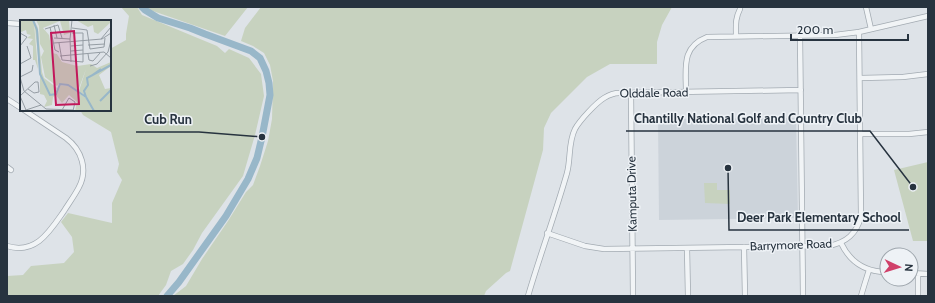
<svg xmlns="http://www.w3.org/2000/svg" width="935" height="303" viewBox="0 0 935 303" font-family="Cabin,sans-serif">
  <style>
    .built { fill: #ccd3da }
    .green { fill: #c7d2bf }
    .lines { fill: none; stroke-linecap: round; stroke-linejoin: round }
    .river { stroke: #98b7c9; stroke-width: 7 }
    .minor-casing { stroke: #a3abb2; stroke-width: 6 }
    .minor { stroke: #f1f4f6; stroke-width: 4.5 }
    .labels { text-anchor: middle; stroke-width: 3; stroke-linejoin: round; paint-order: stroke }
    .street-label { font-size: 12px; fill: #27333f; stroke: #eef2f6 }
    .inset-river { fill: none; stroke: #98b7c9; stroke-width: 2 }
    .inset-road { fill: none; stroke: #959da4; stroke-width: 1 }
    .view { fill: #c2185b; fill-opacity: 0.15; stroke: #c2185b; stroke-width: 2 }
    .inset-edge { fill: none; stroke: #27333f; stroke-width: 2 }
    .leader { fill: none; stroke: #27333f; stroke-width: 1.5 }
    .callout-dot { fill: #27333f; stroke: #eef2f6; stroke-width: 1.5 }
    .callout-label { font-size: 13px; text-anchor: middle; font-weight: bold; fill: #27333f; stroke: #eef2f6; stroke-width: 3; stroke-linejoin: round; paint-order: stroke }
  </style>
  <rect width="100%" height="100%" fill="#dee3e8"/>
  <path class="built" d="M 796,118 L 798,218 L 659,220 L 658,119 Z"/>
  <path class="green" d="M 121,7 L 137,7 L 142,15 L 217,46 L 225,53 L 229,49 L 249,58 L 261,74 L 264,96 L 255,135 L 243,176 L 202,233 L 193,250 L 183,264 L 171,271 L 166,285 L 158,296 L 7,296 L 7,276 L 23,275 L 31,266 L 64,263 L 74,252 L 72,237 L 61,222 L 68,213 L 112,223 L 112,203 L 122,180 L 117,172 L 119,164 L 111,132 L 83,115 L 80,110 L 110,110 L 110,49 L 126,40 L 126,34 L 129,16 Z
    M 148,7 L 248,7 L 225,36 L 150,10 Z
    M 261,7 L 672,7 L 662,25 L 657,42 L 657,64 L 610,64 L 587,77 L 551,113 L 544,128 L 543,150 L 510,271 L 506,273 L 486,291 L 484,296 L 173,296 L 186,286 L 202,259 L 228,221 L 246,192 L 253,185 L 260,166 L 268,141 L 272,119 L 273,81 L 270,65 L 264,53 L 253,46 L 241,41 L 245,28 Z
    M 928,162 L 928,241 L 913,241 L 894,170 Z
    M 704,183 L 717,183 L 717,190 L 730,190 L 730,204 L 705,203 Z"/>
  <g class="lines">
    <path class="river" d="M 142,7 L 145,10 L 158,18 L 190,28 L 205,34 L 251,51 L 260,58 L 266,71 L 269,83 L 270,95 L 262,137 L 257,158 L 248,179 L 226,216 L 179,282 L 167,296"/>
    <g class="minor-casing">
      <path id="minor" d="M 866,7 L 871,29
        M 7,23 L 21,24
        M 800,35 L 803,296
        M 736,36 C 736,25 735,19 740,9
        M 861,78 L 903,77 L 928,74
        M 686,92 C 686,68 681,47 707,37 L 835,35 L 859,32 L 928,16
        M 631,93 L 633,296
        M 7,99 L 21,108
        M 861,134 L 909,134 L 928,132
        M 7,167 L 11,170
        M 547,233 L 585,246 L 604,249 L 829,246 C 847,242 856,234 861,217 L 859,32
        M 841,243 C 850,262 866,272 887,272
        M 7,246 C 36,255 50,231 64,211 C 69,203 75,195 79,187 C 88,170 82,150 66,138 L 24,110
        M 744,247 L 745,296
        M 687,248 L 688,296
        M 911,273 L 928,274
        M 918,274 L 918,296
        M 528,296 C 540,255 555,215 567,173 C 571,158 568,143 575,129 C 580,120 596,103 604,98 C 609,95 613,93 619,93 L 801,90
        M 861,296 L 864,286 L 869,270"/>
    </g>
    <use href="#minor" class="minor"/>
  </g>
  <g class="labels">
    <g class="street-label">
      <text transform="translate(654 93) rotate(-1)" y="4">Olddale Road</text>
      <text transform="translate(632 194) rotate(-91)" y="4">Kamputa Drive</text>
      <text transform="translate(791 245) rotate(-2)" y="4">Barrymore Road</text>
    </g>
  </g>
  <g transform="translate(20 20)">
    <rect width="91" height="91" fill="#dee3e8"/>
    <path d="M 0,0 L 12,0 L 14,3 L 18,49 L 15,40 L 13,40 L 13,26 L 9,24 L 13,19 L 7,18 L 11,15 L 7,14 L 6,10 L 1,12 ZM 14,0 L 18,8 L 22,52 L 24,58 L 37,68 L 33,76 L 40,65 L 48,66 L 66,78 L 71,87 L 66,76 L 59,71 L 66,49 L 58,71 L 45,64 L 39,64 L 37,66 L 25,57 L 21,37 L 24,31 L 20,24 L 19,6 L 16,0 L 49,0 L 50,13 L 44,15 L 40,1 L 23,8 L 29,15 L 32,33 L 37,34 L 42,42 L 57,46 L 71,44 L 77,48 L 91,42 L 91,46 L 79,55 L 85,69 L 91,68 L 91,91 L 74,91 L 71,88 L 73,91 L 55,91 L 57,82 L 49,75 L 42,83 L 36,75 L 33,77 L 32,85 L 24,87 L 27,81 L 24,75 L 20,74 L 20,55 L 30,75 L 20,54 ZM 56,0 L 91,0 L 91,2 L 78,14 L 74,12 L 73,5 L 68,7 Z" fill="#c7d2bf"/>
    <path class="inset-river" d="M 13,0 L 17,10 L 20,54 L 30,75 L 36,74 L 40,64 L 48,65 L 66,77 L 74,91M 71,56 L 81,49M 66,77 L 64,71 L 68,65 L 67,58 L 91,45M 80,81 L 91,70"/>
    <path class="inset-road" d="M 34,5 L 37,18M 30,7 L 35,30 L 39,32M 52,8 L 67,10 L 70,29 L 84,27 L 85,18M 25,9 L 38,5 L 42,18M 0,13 L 7,17 L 0,26M 34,18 L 50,19 L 51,42M 50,19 L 52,0M 81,19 L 91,7M 34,23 L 82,19 L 91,13M 39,23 L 42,40 L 63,42 L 63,13 L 52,13M 68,25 L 85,24M 51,26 L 63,25M 51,31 L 63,30M 68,34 L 69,40 L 73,41 L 80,33M 40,36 L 84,32 L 91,38M 0,44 L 11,38 L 7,26M 70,46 L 77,44 L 88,32 L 91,20M 0,57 L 4,71 L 26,89 L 53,90M 0,57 L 12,51 L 13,45M 0,76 L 15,62 L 18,62 L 19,72 L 14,73 L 8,69M 0,76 L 6,90M 42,90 L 49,78 L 55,82 L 53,91M 3,91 L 21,85"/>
    <path class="view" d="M 54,11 L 59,84 L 36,85 L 31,13 Z"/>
    <rect width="91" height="91" class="inset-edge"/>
  </g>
  <path class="leader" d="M913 187L870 131H626M262 137L199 132H136M728 168L729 230H909"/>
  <g class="callout-dot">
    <circle cx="913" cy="187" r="4"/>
    <circle cx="262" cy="137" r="4"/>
    <circle cx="728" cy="168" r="4"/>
  </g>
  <g class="callout-label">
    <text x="748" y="123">Chantilly National Golf and Country Club</text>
    <text x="168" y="124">Cub Run</text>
    <text x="819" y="222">Deer Park Elementary School</text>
  </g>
  <rect width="935" height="303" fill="none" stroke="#27333f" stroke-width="16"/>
  <g transform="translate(899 267) rotate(94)"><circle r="19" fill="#eef2f6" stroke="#9ea6ad"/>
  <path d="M0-3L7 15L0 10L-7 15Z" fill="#d0406a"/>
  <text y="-6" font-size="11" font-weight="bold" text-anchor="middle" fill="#27333f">N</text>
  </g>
  <path d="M791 34v6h117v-6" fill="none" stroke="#27333f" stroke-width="2"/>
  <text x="797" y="34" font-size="12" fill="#27333f" stroke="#eef2f6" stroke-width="3" paint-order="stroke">200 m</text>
</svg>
